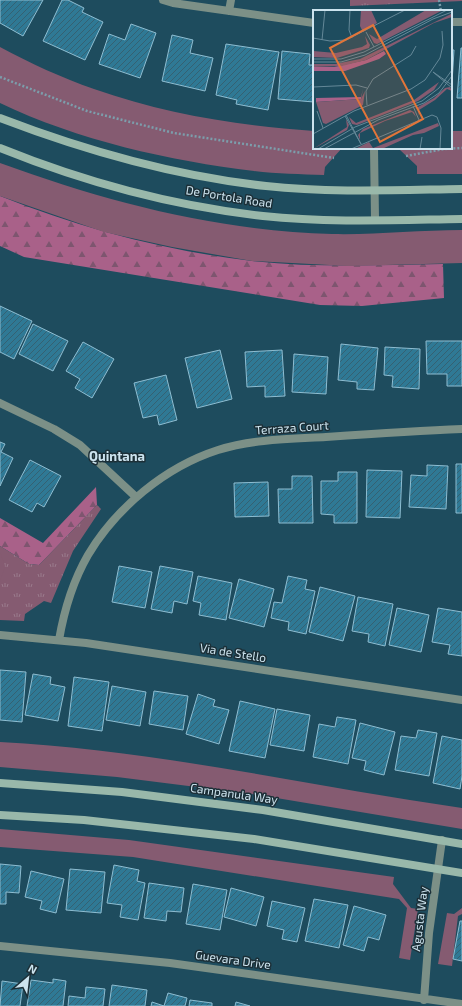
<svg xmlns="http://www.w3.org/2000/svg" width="462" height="1006" viewBox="0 0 462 1006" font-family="'Exo 2',sans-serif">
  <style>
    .forest { fill: url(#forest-firs) }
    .park { fill: url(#park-tufts) }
    .garden { fill: #855b71 }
    .building { fill: url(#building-hatch); stroke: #8ebdd1 }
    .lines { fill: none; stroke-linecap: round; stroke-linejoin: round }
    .path { stroke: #7c9eac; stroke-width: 2.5; stroke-dasharray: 2 2; stroke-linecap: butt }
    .street { stroke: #7c9087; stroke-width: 8 }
    .secondary { stroke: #99b8aa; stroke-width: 8 }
    .labels { text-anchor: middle; stroke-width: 3; stroke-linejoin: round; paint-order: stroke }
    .street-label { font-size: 12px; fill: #cce3ee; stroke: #1c2f37 }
    .neighbourhood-label { font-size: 13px; font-weight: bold; fill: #cce3ee; stroke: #1c2f37 }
    .inset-road { fill: none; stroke: #648898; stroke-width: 1 }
    .view { fill: #e27539; fill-opacity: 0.15; stroke: #e27539; stroke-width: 2 }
    .inset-edge { fill: none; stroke: #cce3ee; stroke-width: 2 }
  </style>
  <defs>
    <pattern id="forest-firs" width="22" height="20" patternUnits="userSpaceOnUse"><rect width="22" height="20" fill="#a96189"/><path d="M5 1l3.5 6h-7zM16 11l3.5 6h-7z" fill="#7e556f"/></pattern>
    <pattern id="park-tufts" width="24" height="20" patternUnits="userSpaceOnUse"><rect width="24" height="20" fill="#855b71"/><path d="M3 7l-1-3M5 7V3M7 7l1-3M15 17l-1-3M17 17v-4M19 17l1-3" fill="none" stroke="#9a7a8c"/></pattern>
    <pattern id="building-hatch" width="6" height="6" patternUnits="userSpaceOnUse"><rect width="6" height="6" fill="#2f7995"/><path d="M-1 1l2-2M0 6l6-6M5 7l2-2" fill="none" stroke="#356172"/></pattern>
  </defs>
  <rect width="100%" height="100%" fill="#1e4c5e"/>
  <path class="forest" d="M 0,196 C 80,228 166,251 252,261 C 315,268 380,265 443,264 L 444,298 L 362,306 L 320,305 L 24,257 L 0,246 Z
    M 96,487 L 97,505 L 39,565 L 29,564 L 0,546 L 0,518 L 43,543 Z"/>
  <path class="park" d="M 350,0 L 462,0 L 462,1 L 350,6 Z
    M 97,505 L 101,509 L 73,551 L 51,603 L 44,601 L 25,614 L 24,621 L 0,620 L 0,546 L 29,564 L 39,565 Z"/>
  <path class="garden" d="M 0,47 C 30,63 62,78 94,89 C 165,114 240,126 314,131 L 314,148 L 342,148 L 325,167 L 324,175 C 301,174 277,174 254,171 C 170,161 77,140 0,103 Z
    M 451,131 L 462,131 L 462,174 L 417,174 L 417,166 L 399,149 L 390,150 L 390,148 L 451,148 Z
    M 0,163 C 107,202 218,231 332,234 C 375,235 419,230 462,230 L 462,263 L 348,266 L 252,261 L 172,247 L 104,232 L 0,196 Z
    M 0,552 L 5,566 L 0,582 Z
    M 0,742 C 156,750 308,786 462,808 L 462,829 L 252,794 L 117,777 L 0,767 Z
    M 0,829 L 129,840 L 394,877 L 393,884 L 411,908 L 418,909 L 410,960 L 399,958 L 407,908 L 399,899 L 133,857 L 0,847 Z
    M 462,908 L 462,914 L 458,916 L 452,966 L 438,964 L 447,913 L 454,914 Z"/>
  <path class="building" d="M 0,0 L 43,0 L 23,36 L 0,23 Z
    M 62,0 L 68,0 L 84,8 L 82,12 L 103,22 L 85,60 L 43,41 Z
    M 131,24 L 156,33 L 140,78 L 99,64 L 109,34 L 125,40 Z
    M 172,35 L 193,40 L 190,53 L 213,58 L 205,91 L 162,81 Z
    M 226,44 L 279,52 L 268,110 L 236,104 L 237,100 L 216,95 Z
    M 461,48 L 462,48 L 462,98 L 457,98 Z
    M 451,50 L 454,50 L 451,99 Z
    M 282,51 L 310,54 L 309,65 L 314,65 L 314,102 L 278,99 Z
    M 0,306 L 32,321 L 14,359 L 0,352 Z
    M 33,324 L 68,341 L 53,371 L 19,354 Z
    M 426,341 L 462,341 L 462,386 L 447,386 L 447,374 L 427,374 Z
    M 83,342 L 114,359 L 92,398 L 75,388 L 80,379 L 66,371 Z
    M 341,344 L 378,348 L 374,390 L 357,389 L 357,382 L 338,380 Z
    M 385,347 L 420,349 L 419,389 L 392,387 L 393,376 L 384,375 Z
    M 220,350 L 232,399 L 197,408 L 185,358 Z
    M 282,350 L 285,396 L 265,397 L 265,386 L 247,387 L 245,352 Z
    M 294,354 L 328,357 L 326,394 L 292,392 Z
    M 166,375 L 177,420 L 159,425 L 157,415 L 143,418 L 134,383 Z
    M 0,442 L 5,444 L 1,452 L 13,458 L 0,486 Z
    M 30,460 L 61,476 L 44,507 L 37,503 L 32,512 L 9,500 Z
    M 456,464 L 462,464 L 462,513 L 456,513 Z
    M 427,465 L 448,466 L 446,509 L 409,507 L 411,475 L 427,476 Z
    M 367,470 L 402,471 L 400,518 L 366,517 Z
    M 338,472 L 357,472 L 357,523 L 334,523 L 334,515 L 321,514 L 321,481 L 338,481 Z
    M 292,476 L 312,476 L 313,523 L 279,523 L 278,489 L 292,489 Z
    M 268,482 L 269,516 L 235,517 L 234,483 Z
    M 119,566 L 152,572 L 145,608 L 112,602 Z
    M 160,566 L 193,572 L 187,604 L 174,601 L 172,613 L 151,609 Z
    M 198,576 L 232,583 L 226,620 L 199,615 L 201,603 L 193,601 Z
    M 288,576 L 307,580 L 305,589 L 315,591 L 306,634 L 288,630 L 289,622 L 271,618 L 274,602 L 282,603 Z
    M 239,579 L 274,589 L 264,627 L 229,618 Z
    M 320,587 L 355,596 L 343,641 L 309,632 Z
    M 358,597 L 393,604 L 385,646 L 368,642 L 369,634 L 352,631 Z
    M 397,608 L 429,615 L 421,652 L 389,645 Z
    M 438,608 L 462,612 L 462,656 L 448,654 L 450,645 L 432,642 Z
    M 0,670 L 26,672 L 22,722 L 0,720 Z
    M 33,674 L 51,677 L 50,684 L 65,687 L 58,721 L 25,715 Z
    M 74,677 L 109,682 L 102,731 L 68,726 Z
    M 112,686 L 146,692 L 140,726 L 106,720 Z
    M 154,691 L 188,696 L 183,730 L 149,724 Z
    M 198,694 L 215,700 L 213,706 L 229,710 L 219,744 L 186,734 Z
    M 240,701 L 275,709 L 265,758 L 229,751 Z
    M 277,709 L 310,715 L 304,751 L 270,745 Z
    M 337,717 L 356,720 L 348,764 L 313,757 L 319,724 L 335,727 Z
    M 360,723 L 395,732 L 384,775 L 364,770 L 366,761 L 352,758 Z
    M 418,730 L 437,733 L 429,776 L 395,770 L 401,736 L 416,738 Z
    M 442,736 L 462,740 L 462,776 L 460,789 L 433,783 Z
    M 0,864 L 21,866 L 19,893 L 6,892 L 6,904 L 0,904 Z
    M 114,865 L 139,870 L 137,881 L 145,883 L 138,920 L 120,917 L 122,905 L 107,903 Z
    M 70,869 L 105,872 L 101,913 L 66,910 Z
    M 31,871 L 64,879 L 56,913 L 40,909 L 42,901 L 25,897 Z
    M 149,883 L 184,888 L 181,912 L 167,911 L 166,921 L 144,918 Z
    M 193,884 L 227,890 L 220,930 L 186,924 Z
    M 231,888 L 264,897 L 256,926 L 224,917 Z
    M 314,899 L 348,905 L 339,948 L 305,941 Z
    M 272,901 L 305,908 L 297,942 L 282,939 L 284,930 L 267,926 Z
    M 354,906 L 386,915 L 379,940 L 368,937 L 364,951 L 343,945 Z
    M 460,921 L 462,921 L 462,961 L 453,959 Z
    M 53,979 L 66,981 L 63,1006 L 27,1006 L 31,980 L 53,983 Z
    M 2,981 L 23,984 L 20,1006 L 0,1006 Z
    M 112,985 L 147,990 L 145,1006 L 109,1006 Z
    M 86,987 L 105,989 L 103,1006 L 68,1006 L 69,996 L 85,998 Z
    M 168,993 L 187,998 L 185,1006 L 151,1006 L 152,1002 L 164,1006 Z
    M 190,1000 L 212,1003 L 212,1006 L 189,1006 Z
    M 236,1002 L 250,1006 L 235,1006 Z"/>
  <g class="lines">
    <path class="path" d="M 439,0 L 441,11
      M 0,77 L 87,111 L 174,133 L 334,158
      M 406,156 L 444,149 L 462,148"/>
    <path class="street" d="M 163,0 L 173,3 L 314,23
      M 229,11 L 231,0
      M 451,22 L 462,22
      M 374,148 L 375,219
      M 0,403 L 54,429 L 80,445 L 136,497
      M 0,635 L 86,643 L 462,700
      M 59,640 C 64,611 73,581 88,555 C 116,508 165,467 218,450 C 254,439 289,439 326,437 C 371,434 417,431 462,429
      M 0,946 L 170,963 L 462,1004
      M 424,1000 L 429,933 L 442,840"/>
    <path class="secondary" d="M 0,118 C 86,151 174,176 266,186 C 330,193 397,190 462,189
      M 0,148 C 84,182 173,206 263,216 C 329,223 396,220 462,219
      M 0,783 L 122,792 L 263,810 L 462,844
      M 0,815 L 84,820 L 254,839 L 462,873"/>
  </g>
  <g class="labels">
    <g class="street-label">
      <text transform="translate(229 197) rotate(9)" y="4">De Portola Road</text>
      <text transform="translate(292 428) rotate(-4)" y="4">Terraza Court</text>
      <text transform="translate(233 653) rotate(9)" y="4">Via de Stello</text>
      <text transform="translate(234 794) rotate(8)" y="4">Campanula Way</text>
      <text transform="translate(420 919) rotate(-83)" y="4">Agusta Way</text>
      <text transform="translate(233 960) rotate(8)" y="4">Guevara Drive</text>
    </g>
    <g class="neighbourhood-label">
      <text x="117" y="461">Quintana</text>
    </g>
  </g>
  <g transform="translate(313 10)">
    <rect width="139" height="139" fill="#1e4c5e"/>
    <path d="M 71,41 L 73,44 L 66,49 L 32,61 L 0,61 L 0,57 L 21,57 L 53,50 ZM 50,79 L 48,89 L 3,92 L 3,88 L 48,87 Z" fill="#a96189"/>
    <path d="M 48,0 L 58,0 L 64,13 L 50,22 L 47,16 ZM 52,81 L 50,95 L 13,114 L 10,113 L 3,92 L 48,89 ZM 125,113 L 126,116 L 111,123 L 100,125 L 69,139 L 42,139 L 56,132 L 60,138 Z" fill="#855b71"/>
    <path d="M 113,0 L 130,0 L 64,34 L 61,33 L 56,24 L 64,29 ZM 138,4 L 139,7 L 121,13 L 53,50 L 29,56 L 0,57 L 0,54 L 22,54 L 47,49 ZM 52,26 L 57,35 L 56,38 L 24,48 L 0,47 L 0,41 L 23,43 L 49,37 L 54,34 ZM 126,72 L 121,80 L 105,91 L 44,115 L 39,114 L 36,107 L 43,113 L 101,90 ZM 137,77 L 139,81 L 134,79 L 122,90 L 106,100 L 105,106 L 105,97 L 121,88 L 132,78 ZM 97,100 L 101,102 L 103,107 L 99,102 L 72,111 L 47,123 L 47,130 L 45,125 L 50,119 ZM 33,109 L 36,115 L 34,120 L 0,139 L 34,117 Z" fill="#855b71"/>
    <path class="inset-road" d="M 37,0 L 36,20 L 39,28M 53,22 L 61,37M 0,28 L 17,31 L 33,30 L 92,0M 9,30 L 12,0M 0,49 L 28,49 L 51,42 L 134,0M 0,52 L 28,52 L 52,45 L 120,9 L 139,2M 120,62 L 139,78M 120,62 L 139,75M 0,77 L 43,75 L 54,78M 54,95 L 53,81 L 60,69 L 98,45 L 103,36M 100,96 L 106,110M 4,101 L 10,118M 33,105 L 48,134M 32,106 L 48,134M 0,124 L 41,101 L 98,79 L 112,70 L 127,48 L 130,35 L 129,21M 5,139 L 42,117 L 109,91 L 126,78 L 139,60M 11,139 L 65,110 L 111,93 L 126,83 L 139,66M 38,139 L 119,105 L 124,107 L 128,118 L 127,139M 107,139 L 109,127"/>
    <path class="view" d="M 60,15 L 110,109 L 67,132 L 17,38 Z"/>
    <rect width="139" height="139" class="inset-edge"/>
  </g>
  <g transform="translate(28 978) rotate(28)" stroke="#1c2f37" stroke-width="3" paint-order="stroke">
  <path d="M0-3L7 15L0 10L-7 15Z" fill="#cce3ee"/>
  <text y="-6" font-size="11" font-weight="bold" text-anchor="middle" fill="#cce3ee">N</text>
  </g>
</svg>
